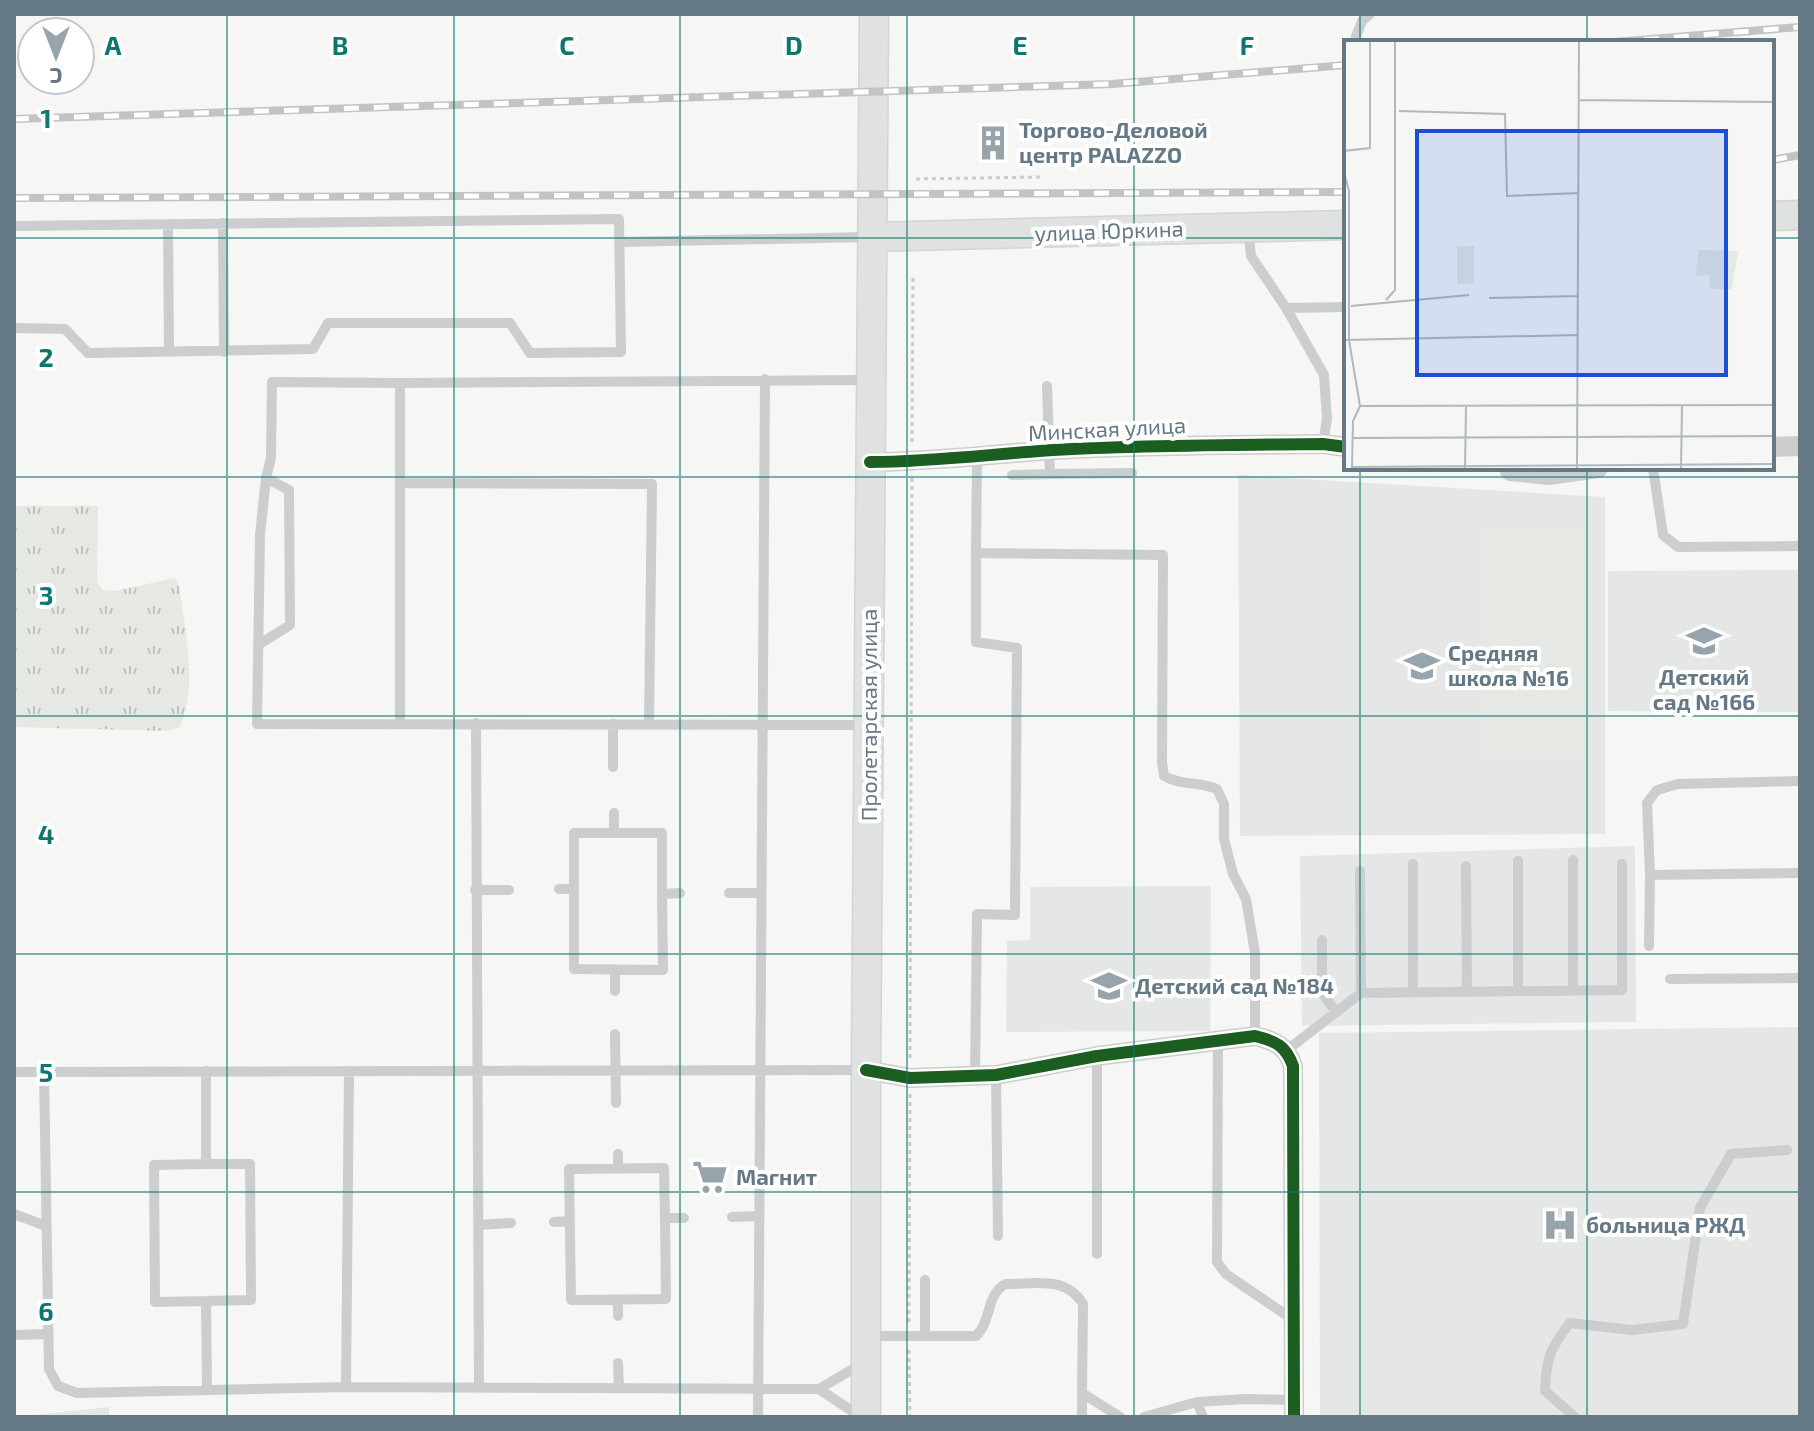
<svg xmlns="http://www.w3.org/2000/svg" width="1814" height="1431" viewBox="0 0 1814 1431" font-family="'Exo 2',sans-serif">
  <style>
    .built { fill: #e5e6e6 }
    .grass { fill: url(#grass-tufts) }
    .garden { fill: #e6e9e3 }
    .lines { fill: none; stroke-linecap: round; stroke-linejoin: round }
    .secondary-casing { stroke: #d3d4d5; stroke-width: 31 }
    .path { stroke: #cacbcb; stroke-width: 3; stroke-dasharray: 4 4; stroke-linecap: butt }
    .lane { stroke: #cccdce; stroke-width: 10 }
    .street { stroke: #cccdce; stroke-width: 20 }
    .secondary { stroke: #e0e1e1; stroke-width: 28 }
    .rail-casing { stroke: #c1c3c5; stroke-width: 8 }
    .rail { stroke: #fff; stroke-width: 5; stroke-dasharray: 15; stroke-linecap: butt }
    .cycleway-casing { stroke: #fff; stroke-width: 17 }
    .cycleway { stroke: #1b5e20; stroke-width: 12 }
    .grid { fill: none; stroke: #0f766e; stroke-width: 2; stroke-opacity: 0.55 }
    .labels { text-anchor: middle; stroke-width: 8; stroke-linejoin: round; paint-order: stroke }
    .poi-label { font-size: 22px; font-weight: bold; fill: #657885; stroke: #fff; text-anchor: start }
    .street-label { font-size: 22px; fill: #657885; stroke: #fff }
    .inset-road { fill: none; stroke: #afb9be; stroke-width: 2 }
    .view { fill: #1d4ed8; fill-opacity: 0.15; stroke: #1d4ed8; stroke-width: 4 }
    .inset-edge { fill: none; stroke: #657885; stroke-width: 4 }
    .grid-label { font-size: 26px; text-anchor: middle; font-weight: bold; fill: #0f766e; stroke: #fff; stroke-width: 8; stroke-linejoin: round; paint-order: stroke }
  </style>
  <defs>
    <pattern id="grass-tufts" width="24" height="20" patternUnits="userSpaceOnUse" patternTransform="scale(2)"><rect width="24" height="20" fill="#e6e9e3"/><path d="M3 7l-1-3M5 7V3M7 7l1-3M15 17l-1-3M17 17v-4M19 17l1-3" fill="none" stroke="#bec2be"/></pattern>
  </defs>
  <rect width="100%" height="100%" fill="#f6f6f5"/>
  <path class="built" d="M 1238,475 L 1605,497 L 1605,834 L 1240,836 Z
    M 1800,570 L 1800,712 L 1608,711 L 1608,571 Z
    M 1635,846 L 1636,1022 L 1302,1026 L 1300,856 Z
    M 1211,886 L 1210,1031 L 1006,1032 L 1007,941 L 1030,940 L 1030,887 Z
    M 1800,1027 L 1800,1417 L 1320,1417 L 1319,1033 Z
    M 109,1407 L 109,1417 L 15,1417 Z"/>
  <path class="grass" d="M 14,506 L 98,506 L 97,582 L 103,590 L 115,591 L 175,578 L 179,585 C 185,630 198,683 180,727 L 167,731 L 14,727 Z"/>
  <path class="garden" d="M 1483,532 L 1582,532 L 1581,756 L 1482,755 Z"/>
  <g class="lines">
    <g class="secondary-casing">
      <path id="secondary" d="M 1772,216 L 1800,215
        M 872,237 L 1346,225
        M 866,1417 L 866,1070 L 874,14"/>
    </g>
    <path class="path" d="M 916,179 L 1040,177
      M 912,442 L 913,274
      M 910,1058 L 912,478
      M 909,1322 L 910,1094
      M 909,1350 L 910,1417"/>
    <path class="lane" d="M 1354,42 L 1362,21 L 1370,14
      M 223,223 L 224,352
      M 168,224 L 169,352
      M 14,226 L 619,219 L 621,352 L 530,353 L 510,323 L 328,323 L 313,349 L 88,353 L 65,329 L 14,328
      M 1248,229 L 1251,256 L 1286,308 L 1324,375 L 1327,419 L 1323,444
      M 619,242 L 870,237
      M 1286,308 L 1346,307
      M 400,383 L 869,380
      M 1047,386 L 1050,474 L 1132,473
      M 1653,468 L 1663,535 L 1678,547 L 1800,546
      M 1012,475 L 1050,474
      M 400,483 L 652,484 L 649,724
      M 976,553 L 977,457
      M 258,645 L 290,625 L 289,490 L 266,478
      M 476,723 L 479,1387
      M 400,724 L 400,383 L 272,382 L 271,458 L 266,478 L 260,535 L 257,724 L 867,725
      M 613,767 L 613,724
      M 1800,781 L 1678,784 L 1657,790 L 1647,803 L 1650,875 L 1800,873
      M 614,813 L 614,833
      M 1573,860 L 1573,991
      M 1466,866 L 1467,991
      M 1360,871 L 1361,993
      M 559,889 L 574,889
      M 475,890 L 509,890
      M 729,893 L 761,893
      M 662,894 L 662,833 L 574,833 L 574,969 L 663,970 L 662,894 L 680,893
      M 1322,940 L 1322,993 L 1336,1012
      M 1649,946 L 1650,875
      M 615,970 L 615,991
      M 1670,979 L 1800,978
      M 1518,991 L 1518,861
      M 1413,992 L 1413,864
      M 615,1034 L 616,1103
      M 1218,1041 L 1217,1262 L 1226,1274 L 1292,1319
      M 1287,1050 L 1361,993 L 1622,990 L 1622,864
      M 1097,1056 L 1097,1254
      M 206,1071 L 206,1164 L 154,1165 L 155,1302 L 206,1301 L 207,1388
      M 14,1072 L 864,1070
      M 44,1072 L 49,1369 L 58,1386 L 77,1393 L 346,1387 L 819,1389 L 863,1363
      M 996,1075 L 998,1236
      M 975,1076 L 977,914 L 1015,915 L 1017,648 L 976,642 L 976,553 L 1163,555 L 1162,762 L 1164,776 C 1181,786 1199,781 1217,789 L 1224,804 L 1224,839 L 1233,874 L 1246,899 L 1255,953 L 1255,1036
      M 618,1154 L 618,1168
      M 206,1164 L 250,1164 L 251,1300 L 206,1301
      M 14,1214 L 46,1226
      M 732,1217 L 757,1216
      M 665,1218 L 664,1168 L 569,1169 L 571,1300 L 666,1299 L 665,1218 L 684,1218
      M 554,1222 L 569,1221
      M 479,1225 L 511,1223
      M 618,1300 L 618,1316
      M 14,1335 L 48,1334
      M 868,1336 L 976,1336 C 992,1321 986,1293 1006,1284 C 1036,1284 1066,1276 1083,1304 L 1082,1393 L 1120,1417
      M 925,1336 L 925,1280
      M 618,1363 L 619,1388
      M 346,1387 L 349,1071
      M 819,1389 L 861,1417
      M 1197,1402 L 1203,1417
      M 758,1417 L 765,379
      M 1082,1417 L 1082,1393
      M 1144,1417 L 1197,1402 L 1246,1399 L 1294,1400
      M 1575,1417 L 1545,1391 C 1546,1359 1550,1348 1570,1323 L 1632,1330 L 1683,1324 L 1700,1208 L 1731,1154 L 1787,1150"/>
    <path class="street" d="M 1772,447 L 1800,446
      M 870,462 C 932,462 992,454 1053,450 C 1143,445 1233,445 1323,444 L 1346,447
      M 1510,471 L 1549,475 L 1598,468
      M 866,1070 L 910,1078 L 996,1075 L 1097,1056 L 1255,1036 C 1276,1041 1286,1046 1293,1066 L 1294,1417"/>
    <use href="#secondary" class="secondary"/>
    <g class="rail-casing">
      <path id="rail" d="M 1614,42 L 1800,27
        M 14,119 L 1112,84 L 1346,65
        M 1772,160 L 1800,155
        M 14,198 L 1346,192"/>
    </g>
    <use href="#rail" class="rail"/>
    <g class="cycleway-casing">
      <path id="cycleway" d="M 870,462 C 932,462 992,454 1053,450 C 1143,445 1233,445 1323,444 L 1346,447
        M 866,1070 L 910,1078 L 996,1075 L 1097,1056 L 1255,1036 C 1276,1041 1286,1046 1293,1066 L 1294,1417"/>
    </g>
    <use href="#cycleway" class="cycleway"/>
  </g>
  <path class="grid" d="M 227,14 L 227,1417M 454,14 L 454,1417M 680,14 L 680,1417M 907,14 L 907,1417M 1134,14 L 1134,1417M 1360,14 L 1360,42M 1587,14 L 1587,42M 14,238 L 1346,238M 1772,238 L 1800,238M 1360,468 L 1360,1417M 1587,468 L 1587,1417M 14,477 L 1800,477M 14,716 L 1800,716M 14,954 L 1800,954M 14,1192 L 1800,1192"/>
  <defs>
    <g id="building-bare" transform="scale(2.76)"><path d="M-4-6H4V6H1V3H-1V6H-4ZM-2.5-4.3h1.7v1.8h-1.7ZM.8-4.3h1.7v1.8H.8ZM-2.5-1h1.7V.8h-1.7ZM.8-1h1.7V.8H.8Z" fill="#98a4ac" stroke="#fff" stroke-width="2.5" paint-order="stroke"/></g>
    <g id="school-bare" transform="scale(2.76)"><path d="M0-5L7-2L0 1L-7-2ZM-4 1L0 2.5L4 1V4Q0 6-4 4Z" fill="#98a4ac" stroke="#fff" stroke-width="2.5" paint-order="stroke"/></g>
    <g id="supermarket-bare" transform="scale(2.76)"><path d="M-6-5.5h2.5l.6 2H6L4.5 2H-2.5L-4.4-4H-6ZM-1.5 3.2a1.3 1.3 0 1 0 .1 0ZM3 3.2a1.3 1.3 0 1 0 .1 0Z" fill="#98a4ac" stroke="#fff" stroke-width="2.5" paint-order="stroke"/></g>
    <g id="hospital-bare" transform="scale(2.76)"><path d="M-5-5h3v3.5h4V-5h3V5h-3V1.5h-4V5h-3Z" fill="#98a4ac" stroke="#fff" stroke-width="2.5" paint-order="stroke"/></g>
  </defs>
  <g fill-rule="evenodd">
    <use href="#building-bare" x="993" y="143"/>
    <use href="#school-bare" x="1704" y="641"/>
    <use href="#school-bare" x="1422" y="666"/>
    <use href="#school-bare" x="1109" y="986"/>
    <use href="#supermarket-bare" x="710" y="1177"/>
    <use href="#hospital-bare" x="1560" y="1225"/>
  </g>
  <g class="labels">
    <g class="poi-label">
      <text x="1019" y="138">Торгово-Деловой<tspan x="1019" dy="25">центр PALAZZO</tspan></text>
      <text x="1448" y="661">Средняя<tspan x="1448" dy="25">школа №16</tspan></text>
      <text x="1704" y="685" text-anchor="middle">Детский<tspan x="1704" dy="25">сад №166</tspan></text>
      <text x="1135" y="994">Детский сад №184</text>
      <text x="736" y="1185">Магнит</text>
      <text x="1586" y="1233">больница РЖД</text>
    </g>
    <g class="street-label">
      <text transform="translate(1109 231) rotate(-2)" y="8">улица Юркина</text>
      <text transform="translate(1107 429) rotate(-3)" y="8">Минская улица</text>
      <text transform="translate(869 715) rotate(-90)" y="8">Пролетарская улица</text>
    </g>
  </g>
  <g transform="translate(1344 40)">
    <rect width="430" height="430" fill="#f6f6f5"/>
    <path d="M 354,210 L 394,211 L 388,249 L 366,249 L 365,235 L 352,236 Z" fill="#e6e9e3"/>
    <path d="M 113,206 L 130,206 L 130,244 L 113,244 Z" fill="#e6e9e3"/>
    <path class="inset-road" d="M 235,60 L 430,62M 55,71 L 161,74 L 163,156 L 235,153M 0,111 L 26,108 L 26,0M 0,132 L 5,151 L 5,300M 145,258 L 234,256M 42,260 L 51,250 L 51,0M 7,266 L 125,255M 0,300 L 234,295M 5,300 L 16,366 L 430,365M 8,398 L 430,396M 8,427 L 430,424M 8,428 L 9,381 L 16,366M 121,430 L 122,367M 233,430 L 235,0M 337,430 L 338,366"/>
    <path class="view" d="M 73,91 L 382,91 L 382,335 L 73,335 Z"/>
    <rect width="430" height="430" class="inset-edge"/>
  </g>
  <g class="grid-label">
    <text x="113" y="55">A</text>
    <text x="340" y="55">B</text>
    <text x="567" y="55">C</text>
    <text x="794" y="55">D</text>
    <text x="1020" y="55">E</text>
    <text x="1247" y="55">F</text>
    <text x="46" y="128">1</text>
    <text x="46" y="367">2</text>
    <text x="46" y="605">3</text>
    <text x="46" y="844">4</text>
    <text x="46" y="1082">5</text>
    <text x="46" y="1321">6</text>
  </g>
  <rect width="1814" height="1431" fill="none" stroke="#657885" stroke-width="32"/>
  <g transform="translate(56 56) rotate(180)"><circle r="38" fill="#ffffff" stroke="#c1c9ce" stroke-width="2"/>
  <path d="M0-6L14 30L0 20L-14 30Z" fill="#98a4ac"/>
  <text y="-12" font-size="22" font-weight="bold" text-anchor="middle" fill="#657885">С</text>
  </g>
</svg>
